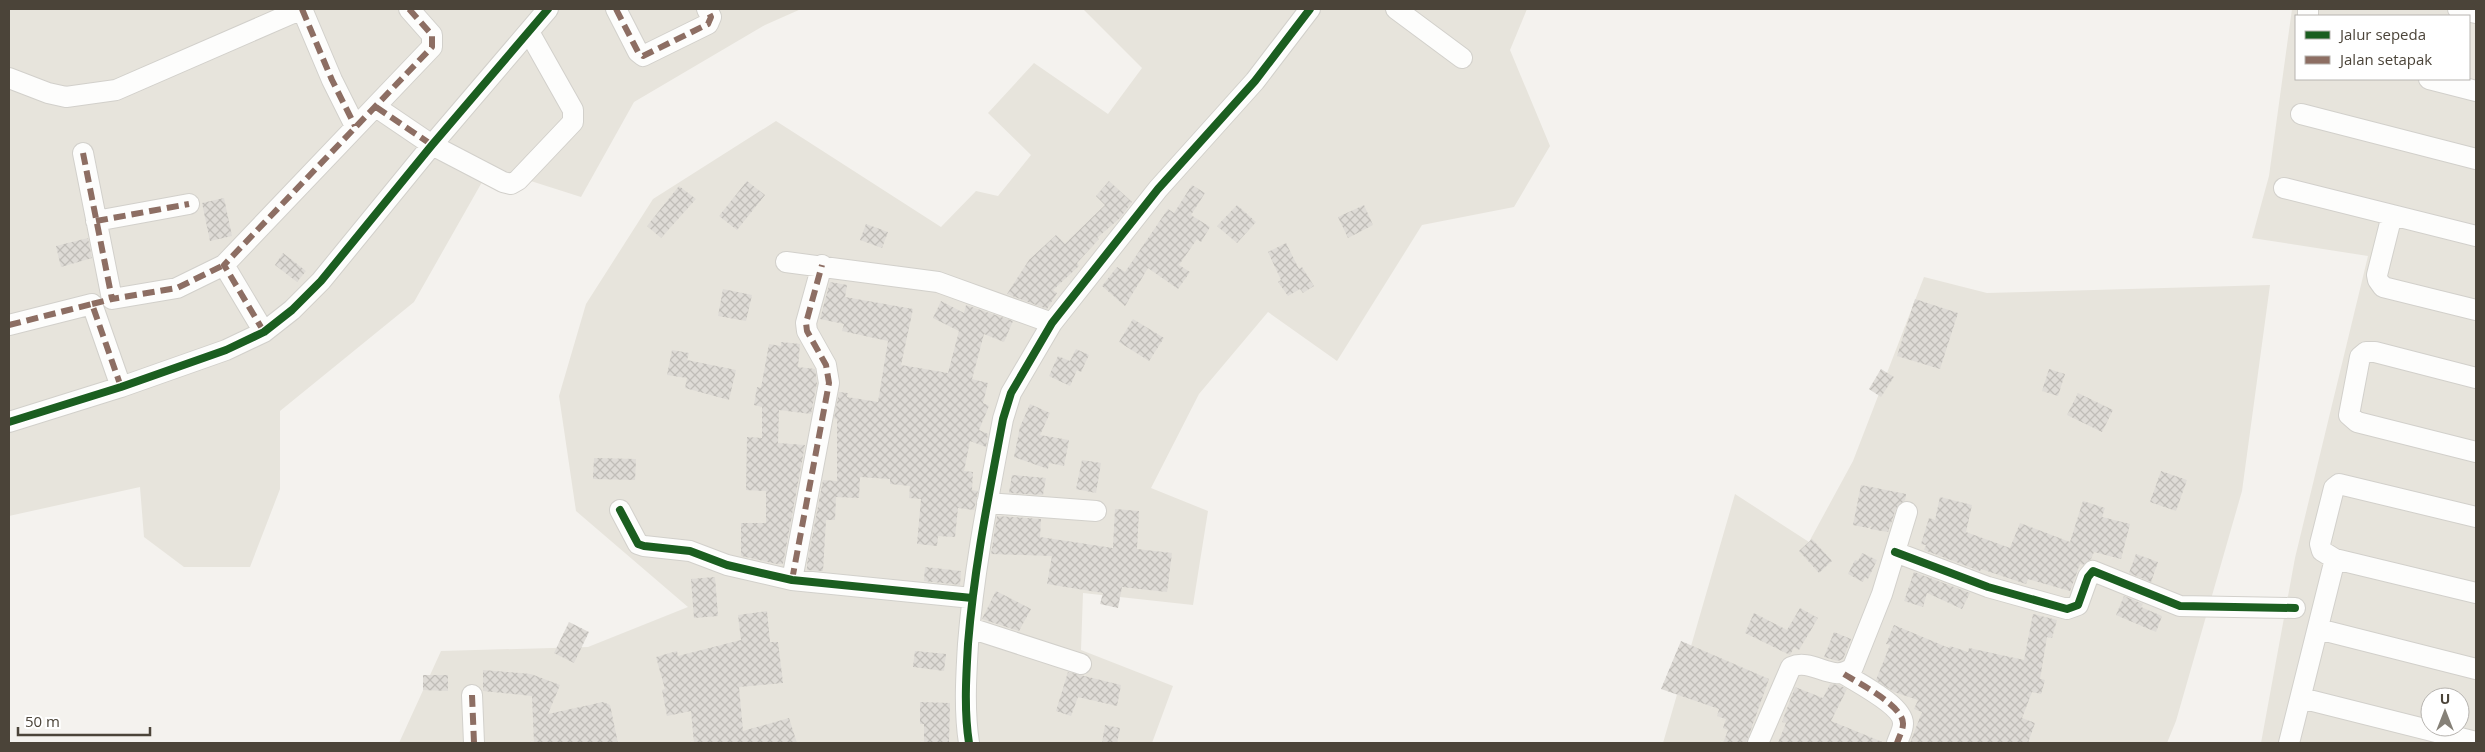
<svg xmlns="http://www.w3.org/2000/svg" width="2485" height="752" viewBox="0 0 2485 752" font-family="'Open Sans',sans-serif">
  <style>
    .residential { fill: #e7e4dc; fill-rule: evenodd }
    .building { fill: url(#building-cross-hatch) }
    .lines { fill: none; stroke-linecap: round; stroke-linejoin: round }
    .minor-casing { stroke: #d2d0cb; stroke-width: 22 }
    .minor { stroke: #fdfdfc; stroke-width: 20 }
    .quiet { stroke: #8d6e63; stroke-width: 6; stroke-dasharray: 12 6; stroke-linecap: butt }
    .cycleway-casing { stroke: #fff; stroke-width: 11 }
    .cycleway { stroke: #1b5e20; stroke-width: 8 }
  </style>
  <defs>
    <pattern id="building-cross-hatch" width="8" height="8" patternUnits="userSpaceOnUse" patternTransform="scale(1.25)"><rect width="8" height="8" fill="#dedbd6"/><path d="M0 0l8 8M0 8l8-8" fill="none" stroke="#c0bdb8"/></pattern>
  </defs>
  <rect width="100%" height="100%" fill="#f4f2ee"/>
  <path class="residential" d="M 9,9 L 801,9 L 765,25 L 634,102 L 581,197 L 490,168 L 414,302 L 280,411 L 280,489 L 250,567 L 184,567 L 144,537 L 140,487 L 9,516 Z
    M 1083,9 L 1527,9 L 1510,50 L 1550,146 L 1514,207 L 1422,225 L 1337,361 L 1268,312 L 1199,394 L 1151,488 L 1208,511 L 1193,605 L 1083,593 L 1081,650 L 1173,686 L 1152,743 L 399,743 L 441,651 L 588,647 L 688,607 L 576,511 L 559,396 L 586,304 L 653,199 L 776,121 L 941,227 L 976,191 L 998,196 L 1031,155 L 988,113 L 1034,63 L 1108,114 L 1142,68 Z
    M 2292,9 L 2476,9 L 2476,743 L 2261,743 L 2295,558 L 2368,256 L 2252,238 L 2269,176 ZM 2296,16 L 2469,16 L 2469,79 L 2296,79 ZM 2430,697 L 2460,697 L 2460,727 L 2430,727 Z
    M 1924,277 L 1987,293 L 2270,285 L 2242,491 L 2176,721 L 2167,743 L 1663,743 L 1735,494 L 1809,542 L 1853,461 Z"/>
  <path class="building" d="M 747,181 L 765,195 L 737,230 L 719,216 Z
    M 1109,181 L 1132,202 L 1120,218 L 1097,238 L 1099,239 L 1077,263 L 1079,266 L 1053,290 L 1057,293 L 1047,309 L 1007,294 L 1029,260 L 1056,235 L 1065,244 L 1105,205 L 1096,196 Z
    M 1192,185 L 1205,193 L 1191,215 L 1210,227 L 1201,242 L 1197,239 L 1179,265 L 1190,272 L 1178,289 L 1148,268 L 1125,306 L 1102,286 L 1117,267 L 1125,272 L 1168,209 L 1174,213 Z
    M 679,186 L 696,199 L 661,238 L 647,226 Z
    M 224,198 L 232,236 L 210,241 L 202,203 Z
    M 1237,205 L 1256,222 L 1237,243 L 1217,226 Z
    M 1364,205 L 1373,225 L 1348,238 L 1338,217 Z
    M 866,224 L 888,232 L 882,248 L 860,240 Z
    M 88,238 L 92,258 L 61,267 L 56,246 Z
    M 1286,243 L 1299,269 L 1302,267 L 1314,286 L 1303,293 L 1300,289 L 1288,296 L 1278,282 L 1281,280 L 1268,252 Z
    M 283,253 L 306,271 L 297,282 L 275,265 Z
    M 830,282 L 847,285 L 845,297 L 913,309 L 901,365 L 948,373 L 959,331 L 933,318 L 941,301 L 964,313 L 966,305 L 1013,321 L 1004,342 L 984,334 L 972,379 L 988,383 L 983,403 L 989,406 L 979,430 L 988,434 L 986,447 L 970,441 L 964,471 L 973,472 L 972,490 L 978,491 L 974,510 L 958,508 L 955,537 L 938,536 L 937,546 L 917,544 L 921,499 L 909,498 L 910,486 L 890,484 L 890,479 L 860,477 L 859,498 L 836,497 L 835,520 L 826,520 L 823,571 L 807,570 L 807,564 L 823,480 L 837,481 L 837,419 L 834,418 L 839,392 L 848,393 L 847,397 L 878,402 L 888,341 L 842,331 L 844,324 L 820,319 Z
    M 723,289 L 752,295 L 746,321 L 718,316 Z
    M 1915,299 L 1958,313 L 1940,369 L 1897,356 Z
    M 1133,319 L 1164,338 L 1149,361 L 1119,342 Z
    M 781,342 L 800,344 L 798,367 L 815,369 L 817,383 L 811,414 L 779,410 L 778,443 L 805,445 L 783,564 L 777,564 L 741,556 L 741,523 L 766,523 L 766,491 L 746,490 L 747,437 L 762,438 L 762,407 L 754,405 L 757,387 L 761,388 L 769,344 L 781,346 Z
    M 1076,349 L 1089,355 L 1081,372 L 1077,370 L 1070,386 L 1049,376 L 1058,356 L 1070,361 Z
    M 672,350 L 689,353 L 687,360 L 736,370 L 729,400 L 685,388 L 687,378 L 667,375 Z
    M 1881,369 L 1894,377 L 1881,397 L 1869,389 Z
    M 2049,369 L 2065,374 L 2058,396 L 2042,391 Z
    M 2078,393 L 2113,410 L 2102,432 L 2067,415 Z
    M 1030,404 L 1050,413 L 1040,435 L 1069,440 L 1064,466 L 1049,463 L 1048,469 L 1014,457 L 1020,427 Z
    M 594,458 L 636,459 L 635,480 L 593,479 Z
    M 1082,460 L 1101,463 L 1096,493 L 1076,489 Z
    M 2161,471 L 2187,480 L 2176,511 L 2150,502 Z
    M 1012,475 L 1046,478 L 1043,495 L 1009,493 Z
    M 1861,485 L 1906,494 L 1905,500 L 1896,509 L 1888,532 L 1870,529 L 1872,525 L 1868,528 L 1853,525 Z
    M 1940,497 L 1972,505 L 1966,532 L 2010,548 L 2020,523 L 2070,542 L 2083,501 L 2105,508 L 2102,517 L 2130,524 L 2121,559 L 2094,552 L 2091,559 L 2083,565 L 2080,564 L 2070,591 L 2028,579 L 2026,584 L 1981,569 L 1980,571 L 1924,550 L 1926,545 L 1921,544 L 1929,518 L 1935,520 Z
    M 1115,509 L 1139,511 L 1137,549 L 1172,553 L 1167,592 L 1122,587 L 1118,608 L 1100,604 L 1103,593 L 1047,584 L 1052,556 L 991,554 L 997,516 L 1041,519 L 1040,537 L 1113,548 Z
    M 1812,539 L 1832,561 L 1819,573 L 1799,551 Z
    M 1862,553 L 1877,560 L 1868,579 L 1865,577 L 1863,582 L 1848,574 L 1855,560 L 1858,561 Z
    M 2136,554 L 2158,562 L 2151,582 L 2129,573 Z
    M 925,567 L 961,571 L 960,585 L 924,581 Z
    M 1914,572 L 1970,593 L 1962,609 L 1927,593 L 1923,607 L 1904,601 Z
    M 715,577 L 718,616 L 694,618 L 691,579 Z
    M 996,591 L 1031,609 L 1019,631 L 982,619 Z
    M 2124,596 L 2143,604 L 2141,607 L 2162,616 L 2156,632 L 2116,615 Z
    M 1800,608 L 1818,618 L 1799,650 L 1794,647 L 1790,655 L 1745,633 L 1754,613 L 1787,630 Z
    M 767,611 L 770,642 L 778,642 L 783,683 L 739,687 L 743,731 L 789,718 L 797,743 L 694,743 L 691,711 L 667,716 L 662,690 L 665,689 L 656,657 L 677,651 L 678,656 L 741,640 L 738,615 Z
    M 2033,614 L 2057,620 L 2052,638 L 2047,637 L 2040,679 L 2045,680 L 2041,694 L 2032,692 L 2022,718 L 2035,723 L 2028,743 L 1910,743 L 1922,712 L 1914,709 L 1918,700 L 1894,692 L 1876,680 L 1890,645 L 1886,644 L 1894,625 L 1949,648 L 1950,646 L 1968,652 L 1969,648 L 2024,660 Z
    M 569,622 L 589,632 L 574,663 L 554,653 Z
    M 1834,632 L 1851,639 L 1843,659 L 1838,661 L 1824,657 Z
    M 1681,641 L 1769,679 L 1746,743 L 1723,743 L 1728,730 L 1723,728 L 1726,719 L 1717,716 L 1719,709 L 1661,689 Z
    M 915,651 L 946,654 L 944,671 L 913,667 Z
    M 483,670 L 531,674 L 560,685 L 548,714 L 603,702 L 610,705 L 618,743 L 534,743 L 532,696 L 483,691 Z
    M 1068,672 L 1121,685 L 1117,706 L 1078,697 L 1071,716 L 1056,711 Z
    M 423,675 L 448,675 L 448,691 L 423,690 Z
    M 1830,684 L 1839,685 L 1847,689 L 1831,721 L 1885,743 L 1778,743 L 1786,723 L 1782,722 L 1795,687 L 1823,698 Z
    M 920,702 L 950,703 L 949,743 L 924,743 L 924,724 L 920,724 Z
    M 1105,725 L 1120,728 L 1117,743 L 1102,743 Z"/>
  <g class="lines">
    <g class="minor-casing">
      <path id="minor" d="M 302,9 L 332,80 L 355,126
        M 616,9 L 638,52 L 643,56 L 708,24 L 711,17 L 707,9
        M 1396,9 L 1462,58
        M 2458,9 L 2476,13
        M 2308,16 L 2308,9
        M 9,78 L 48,93 L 66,97 L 116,90 L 302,9
        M 2429,79 L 2476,91
        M 376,107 L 432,145 L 503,182 L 511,184 L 518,180 L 573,122 L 573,110 L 529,32
        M 2301,114 L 2476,159
        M 83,153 L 112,299 L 177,288 L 224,265
        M 2284,188 L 2476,236
        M 2392,215 L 2377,275 L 2378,280 L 2383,287 L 2476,310
        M 96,221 L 189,204
        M 786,262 L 938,282 L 1052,323
        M 9,325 L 92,304 L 121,387
        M 264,332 L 224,265 L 432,47 L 432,35 L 409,9
        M 2476,378 L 2375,352 L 2366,352 L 2360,357 L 2349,415 L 2357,422 L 2476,452
        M 9,422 L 121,387 L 226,350 L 264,332 L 292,310 L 321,281 L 432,145 L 548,9
        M 987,503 L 1096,511
        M 620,510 L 638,544 L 644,546 L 690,551 L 727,565 L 792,580 L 972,598
        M 2476,517 L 2339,484 L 2334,488 L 2320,544 L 2322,551 L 2335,559 L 2476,593
        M 1895,552 L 1988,587 L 2067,609 L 2078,605 L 2088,577 L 2093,571 L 2180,606 L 2295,608
        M 792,580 L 829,383 L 826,365 L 807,331 L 806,323 L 822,265
        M 970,628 L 1081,664
        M 2318,629 L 2476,669
        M 1844,674 C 1858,683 1904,706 1903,724 C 1903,730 1899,737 1897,743
        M 472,695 L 474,743
        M 2301,698 L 2476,742
        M 969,743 C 964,711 966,677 968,644 C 974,568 989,494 1003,419 L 1011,393 L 1052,323 L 1158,189 L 1255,81 L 1310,9
        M 1758,743 L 1791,667 C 1813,657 1834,685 1853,667 L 1882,594 L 1907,512
        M 2289,743 L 2335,559"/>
    </g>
    <use href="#minor" class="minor"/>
    <path class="quiet" d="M 302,9 L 332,80 L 355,126
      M 616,9 L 638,52 L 643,56 L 708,24 L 711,17 L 707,9
      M 376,107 L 432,145
      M 83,153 L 112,299 L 177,288 L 224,265
      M 96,221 L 189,204
      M 92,304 L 112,299
      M 9,325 L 92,304 L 121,387
      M 264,332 L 224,265 L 432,47 L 432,35 L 409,9
      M 792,580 L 829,383 L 826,365 L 807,331 L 806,323 L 822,265
      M 1844,674 C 1858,683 1904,706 1903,724 C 1903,730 1899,737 1897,743
      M 472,695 L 474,743"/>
    <g class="cycleway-casing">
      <path id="cycleway" d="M 9,422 L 121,387 L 226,350 L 264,332 L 292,310 L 321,281 L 432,145 L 548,9
        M 620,510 L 638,544 L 644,546 L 690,551 L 727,565 L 792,580 L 972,598
        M 1895,552 L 1988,587 L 2067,609 L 2078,605 L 2088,577 L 2093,571 L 2180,606 L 2295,608
        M 969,743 C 964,711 966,677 968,644 C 974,568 989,494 1003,419 L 1011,393 L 1052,323 L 1158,189 L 1255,81 L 1310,9"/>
    </g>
    <use href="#cycleway" class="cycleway"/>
  </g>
  <rect width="2485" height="752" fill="none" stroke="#4b4439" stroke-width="20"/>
  <rect x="2295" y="15" width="175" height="65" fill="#ffffff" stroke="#b7b4b0"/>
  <rect x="2305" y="31" width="25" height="8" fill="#1b5e20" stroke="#b7b4b0"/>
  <text x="2340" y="40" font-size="15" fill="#4b4439">Jalur sepeda</text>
  <rect x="2305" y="56" width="25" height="8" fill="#8d6e63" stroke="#b7b4b0"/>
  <text x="2340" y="65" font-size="15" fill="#4b4439">Jalan setapak</text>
  <g transform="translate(2445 712)"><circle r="24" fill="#ffffff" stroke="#b7b4b0"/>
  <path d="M0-4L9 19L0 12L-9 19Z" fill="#868178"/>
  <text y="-8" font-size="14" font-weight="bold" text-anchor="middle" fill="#4b4439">U</text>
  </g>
  <path d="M18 727v8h132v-8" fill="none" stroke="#4b4439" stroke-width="2.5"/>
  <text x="25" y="727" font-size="15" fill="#4b4439" stroke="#ffffff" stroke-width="4" paint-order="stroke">50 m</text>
</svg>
